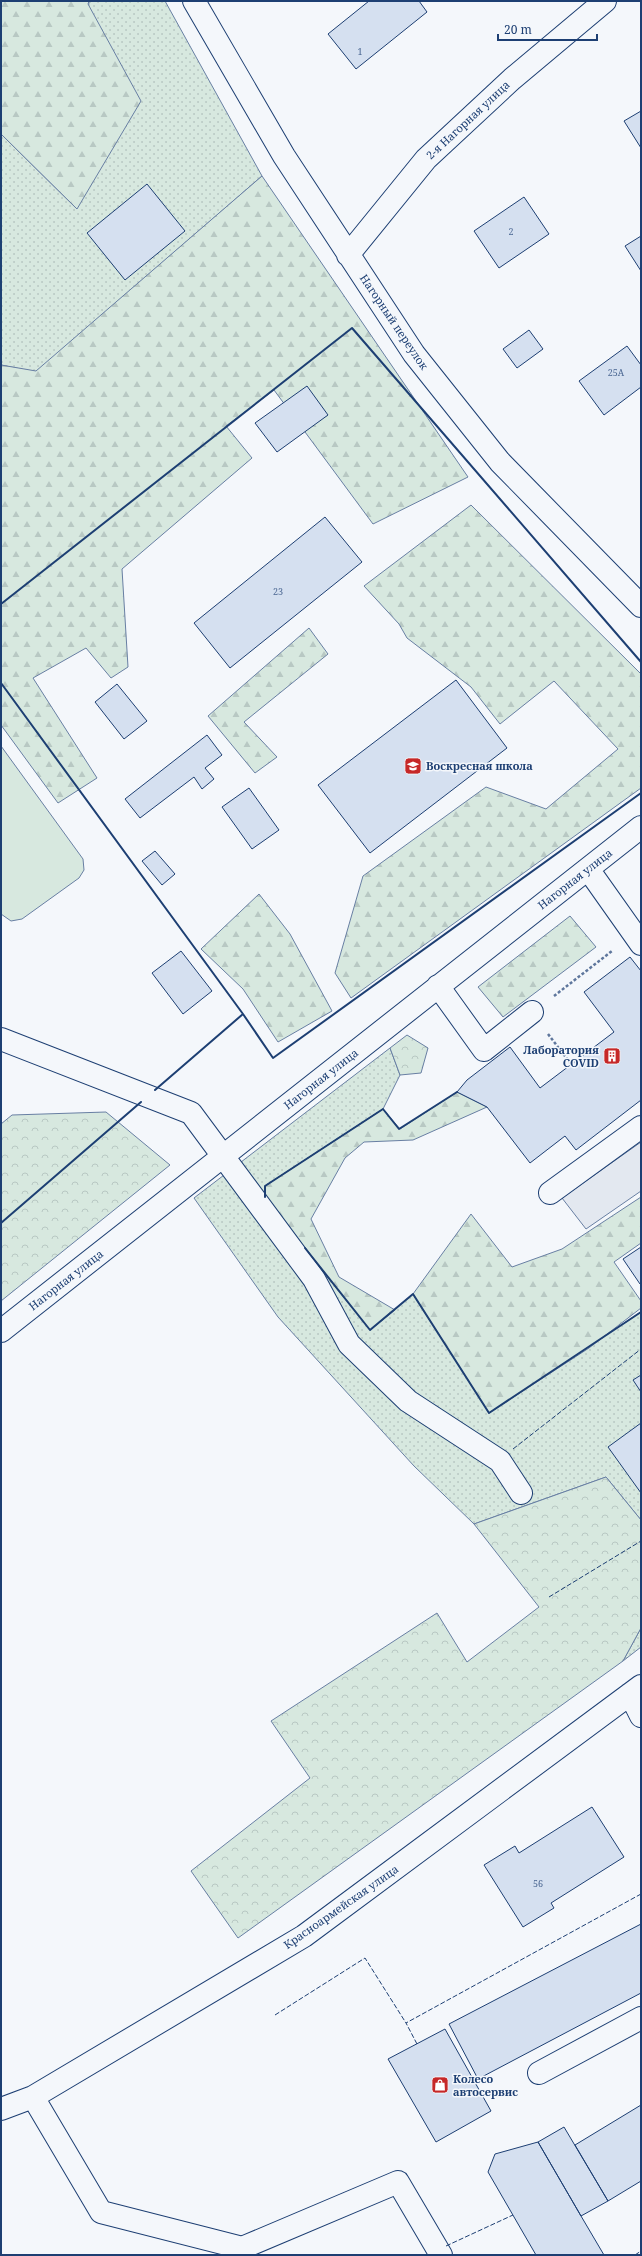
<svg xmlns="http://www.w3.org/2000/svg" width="642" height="2256" viewBox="0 0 642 2256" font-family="'Noto Serif',serif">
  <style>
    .grass { fill: url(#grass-dots); stroke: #687fa3 }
    .forest { fill: url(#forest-firs); stroke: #687fa3 }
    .park { fill: url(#park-crowns); stroke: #687fa3 }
    .garden { fill: #d7e8df; stroke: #687fa3 }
    .parking { fill: #e3e8f0; stroke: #687fa3 }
    .building { fill: #d5e0f0; stroke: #1d3f73 }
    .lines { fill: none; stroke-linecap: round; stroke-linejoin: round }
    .minor-casing { stroke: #1d3f73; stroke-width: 24 }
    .path { stroke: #5e769c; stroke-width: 2.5; stroke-dasharray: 3 2; stroke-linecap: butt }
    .minor { stroke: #f4f7fb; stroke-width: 22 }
    .fence { stroke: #1d3f73; stroke-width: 1; stroke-dasharray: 5 2; stroke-linecap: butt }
    .wall { stroke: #1d3f73; stroke-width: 2 }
    .labels { text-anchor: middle; stroke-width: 3; stroke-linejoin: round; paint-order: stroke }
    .number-label { font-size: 9px; fill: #4b6792 }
    .street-label { font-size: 11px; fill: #1d3f73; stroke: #f4f7fb }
    .poi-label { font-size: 11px; font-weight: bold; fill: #1d3f73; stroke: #f4f7fb; text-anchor: start }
  </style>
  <defs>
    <pattern id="grass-dots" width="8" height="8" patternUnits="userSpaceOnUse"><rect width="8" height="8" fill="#d7e8df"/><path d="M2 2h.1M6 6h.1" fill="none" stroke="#b8c8c3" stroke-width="1.8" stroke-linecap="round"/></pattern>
    <pattern id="forest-firs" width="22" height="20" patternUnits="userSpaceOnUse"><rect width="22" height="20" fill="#d7e8df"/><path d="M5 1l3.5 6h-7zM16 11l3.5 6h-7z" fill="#b8c8c3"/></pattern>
    <pattern id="park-crowns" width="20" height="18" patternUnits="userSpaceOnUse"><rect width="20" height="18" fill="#d7e8df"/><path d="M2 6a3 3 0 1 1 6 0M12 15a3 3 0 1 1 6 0" fill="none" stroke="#b8c8c3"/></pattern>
  </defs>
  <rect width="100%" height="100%" fill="#f4f7fb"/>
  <path class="grass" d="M 89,1 L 165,1 L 262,176 L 36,372 L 1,365 L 1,134 L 76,208 Z
    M 390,1048 L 400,1075 L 383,1109 L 265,1186 L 370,1330 L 413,1294 L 489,1412 L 641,1312 L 641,1520 L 606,1477 L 474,1524 L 414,1466 L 278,1317 L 194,1198 Z
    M 641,1628 L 641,1647 L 623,1661 Z"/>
  <path class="forest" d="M 1,1 L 89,1 L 88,4 L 141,101 L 77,209 L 1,134 Z
    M 262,176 L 468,477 L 373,524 L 274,390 L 226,426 L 252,458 L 122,569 L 128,667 L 111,678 L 86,648 L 33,678 L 97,778 L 58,803 L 1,725 L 1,365 L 36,371 Z
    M 471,505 L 641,674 L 641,788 L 351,998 L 335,973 L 363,876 L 486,787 L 546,809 L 618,749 L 554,681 L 500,724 L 471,687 L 407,638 L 399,624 L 364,586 Z
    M 309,628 L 328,654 L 244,722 L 277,757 L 255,773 L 208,716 Z
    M 259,894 L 290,934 L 332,1011 L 278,1042 L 243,989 L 201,949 Z
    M 570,916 L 596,947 L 503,1017 L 478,987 Z
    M 457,1092 L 487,1107 L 413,1140 L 364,1142 L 345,1158 L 311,1219 L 339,1277 L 395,1310 L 370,1330 L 264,1198 L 265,1186 L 383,1109 L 400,1129 Z
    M 641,1197 L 641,1243 L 614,1262 L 641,1301 L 641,1308 L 589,1348 L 489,1413 L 413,1294 L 471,1214 L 512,1267 L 562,1249 Z"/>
  <path class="park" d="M 407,1035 L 428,1048 L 421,1073 L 400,1075 L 390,1048 Z
    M 106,1112 L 170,1165 L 1,1301 L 1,1124 L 12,1115 Z
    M 606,1477 L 641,1520 L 641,1628 L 623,1661 L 238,1938 L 191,1871 L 310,1778 L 271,1721 L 437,1613 L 467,1662 L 539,1607 L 474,1524 Z"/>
  <path class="garden" d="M 1,746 L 83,859 L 84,870 L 79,878 L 22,919 L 11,921 L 1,914 Z"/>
  <path class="parking" d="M 641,1142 L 641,1191 L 586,1229 L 562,1198 Z"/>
  <path class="building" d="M 369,1 L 419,1 L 427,12 L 356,69 L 328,34 Z
    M 641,111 L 641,148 L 624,121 Z
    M 147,184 L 185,231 L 125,280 L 87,233 Z
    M 524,197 L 549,234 L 499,268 L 474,231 Z
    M 641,236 L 641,271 L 625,246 Z
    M 529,330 L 543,349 L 517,368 L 503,349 Z
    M 627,346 L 641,365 L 641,387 L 604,415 L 579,381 Z
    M 307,386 L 328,415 L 277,452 L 255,423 Z
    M 325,517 L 362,562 L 230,668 L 194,623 Z
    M 456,680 L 507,748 L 370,853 L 318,785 Z
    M 117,684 L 147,721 L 124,739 L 95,702 Z
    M 207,735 L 222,755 L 205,768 L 214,779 L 202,789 L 194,777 L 140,818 L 125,799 Z
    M 249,788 L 279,830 L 252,849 L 222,807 Z
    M 155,851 L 175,874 L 162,885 L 142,861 Z
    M 181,951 L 212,991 L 183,1014 L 152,973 Z
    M 630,957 L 641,971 L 641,1100 L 576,1150 L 565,1136 L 530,1163 L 487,1107 L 457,1092 L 467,1080 L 510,1047 L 540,1088 L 614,1032 L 584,992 Z
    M 641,1247 L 641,1284 L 640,1284 L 623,1259 Z
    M 641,1375 L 641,1392 L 633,1380 Z
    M 641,1423 L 641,1493 L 608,1447 Z
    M 592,1807 L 624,1857 L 551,1903 L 554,1908 L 523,1927 L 484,1865 L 515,1846 L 519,1853 Z
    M 641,1924 L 641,1993 L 478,2079 L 449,2024 Z
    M 445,2029 L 491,2111 L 436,2142 L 388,2059 Z
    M 641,2105 L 641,2181 L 608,2201 L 575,2145 Z
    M 564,2127 L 608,2201 L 581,2216 L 538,2142 Z
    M 538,2142 L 581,2216 L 604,2255 L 536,2255 L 488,2172 L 495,2154 Z"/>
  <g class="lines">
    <g class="minor-casing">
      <path id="minor" d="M 194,1 L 284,156 L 414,354 L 500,462 L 641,606
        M 348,255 L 426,159 L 512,79 L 605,1
        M 588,869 L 641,944
        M 438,986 L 484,1050 L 532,1012
        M 1,1039 L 191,1113 L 314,1279 L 349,1344 L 408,1401 L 500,1461 L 521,1493
        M 550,1193 L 641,1127
        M 1,1331 L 641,827
        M 630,1694 L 641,1716
        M 539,2073 L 641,2018
        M 33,2097 L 101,2212 L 242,2248 L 398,2182 L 441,2255
        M 1,2109 L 33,2097 L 304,1936 L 641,1686"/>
    </g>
    <path class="path" d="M 554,996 L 612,951
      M 548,1034 L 571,1064"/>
    <use href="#minor" class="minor"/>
    <path class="fence" d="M 513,1449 L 641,1349
      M 549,1597 L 641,1541
      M 275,2015 L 365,1958 L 406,2023
      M 417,2044 L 406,2023 L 641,1894
      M 446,2246 L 513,2215
      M 635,2255 L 641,2251"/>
    <path class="wall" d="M 1,604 L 352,328 L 641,662
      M 1,683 L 243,1014 L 155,1090
      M 243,1014 L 273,1058 L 641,793
      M 265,1197 L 265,1186 L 383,1109 L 399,1129 L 457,1092
      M 1,1223 L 141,1102
      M 305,1248 L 370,1330 L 413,1294 L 489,1413 L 641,1312"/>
  </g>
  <defs>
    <g id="school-square" transform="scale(0.9)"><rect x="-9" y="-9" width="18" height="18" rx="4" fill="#c62828" stroke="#f4f7fb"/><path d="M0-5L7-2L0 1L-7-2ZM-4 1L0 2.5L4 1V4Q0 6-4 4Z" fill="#fff"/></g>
    <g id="building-square" transform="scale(0.9)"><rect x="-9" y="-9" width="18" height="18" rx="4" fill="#c62828" stroke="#f4f7fb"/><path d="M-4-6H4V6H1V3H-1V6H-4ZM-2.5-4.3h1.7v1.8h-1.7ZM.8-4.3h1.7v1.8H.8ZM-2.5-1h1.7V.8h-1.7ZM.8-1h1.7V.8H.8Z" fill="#fff"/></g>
    <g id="shop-square" transform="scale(0.9)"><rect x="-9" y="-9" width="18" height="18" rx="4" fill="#c62828" stroke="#f4f7fb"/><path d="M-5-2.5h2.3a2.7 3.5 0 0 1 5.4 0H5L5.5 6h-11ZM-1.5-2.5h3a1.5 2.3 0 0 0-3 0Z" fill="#fff"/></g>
  </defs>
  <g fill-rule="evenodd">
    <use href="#school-square" x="413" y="766"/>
    <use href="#building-square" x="612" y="1056"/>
    <use href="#shop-square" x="440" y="2085"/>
  </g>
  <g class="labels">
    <g class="number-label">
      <text x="360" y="55">1</text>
      <text x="511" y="235">2</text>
      <text x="616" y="376">25А</text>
      <text x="278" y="595">23</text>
      <text x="538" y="1887">56</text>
    </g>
    <g class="street-label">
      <text transform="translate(468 120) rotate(-43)" y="4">2-я Нагорная улица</text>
      <text transform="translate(394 322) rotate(56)" y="4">Нагорный переулок</text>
      <text transform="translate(575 879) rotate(-38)" y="4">Нагорная улица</text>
      <text transform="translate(321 1079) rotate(-38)" y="4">Нагорная улица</text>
      <text transform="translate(66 1280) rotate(-38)" y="4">Нагорная улица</text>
      <text transform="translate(341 1907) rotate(-35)" y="4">Красноармейская улица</text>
    </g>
    <g class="poi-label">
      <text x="426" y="770">Воскресная школа</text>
      <text x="599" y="1054" text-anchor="end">Лаборатория<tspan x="599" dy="13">COVID</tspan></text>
      <text x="453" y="2083">Колесо<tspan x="453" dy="13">автосервис</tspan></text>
    </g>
  </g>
  <rect width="642" height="2256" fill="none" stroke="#1d3f73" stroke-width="4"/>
  <path d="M498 34v6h99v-6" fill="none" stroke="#1d3f73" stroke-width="2"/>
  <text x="504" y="34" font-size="12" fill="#1d3f73" stroke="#f4f7fb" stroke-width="3" paint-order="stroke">20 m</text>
</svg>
